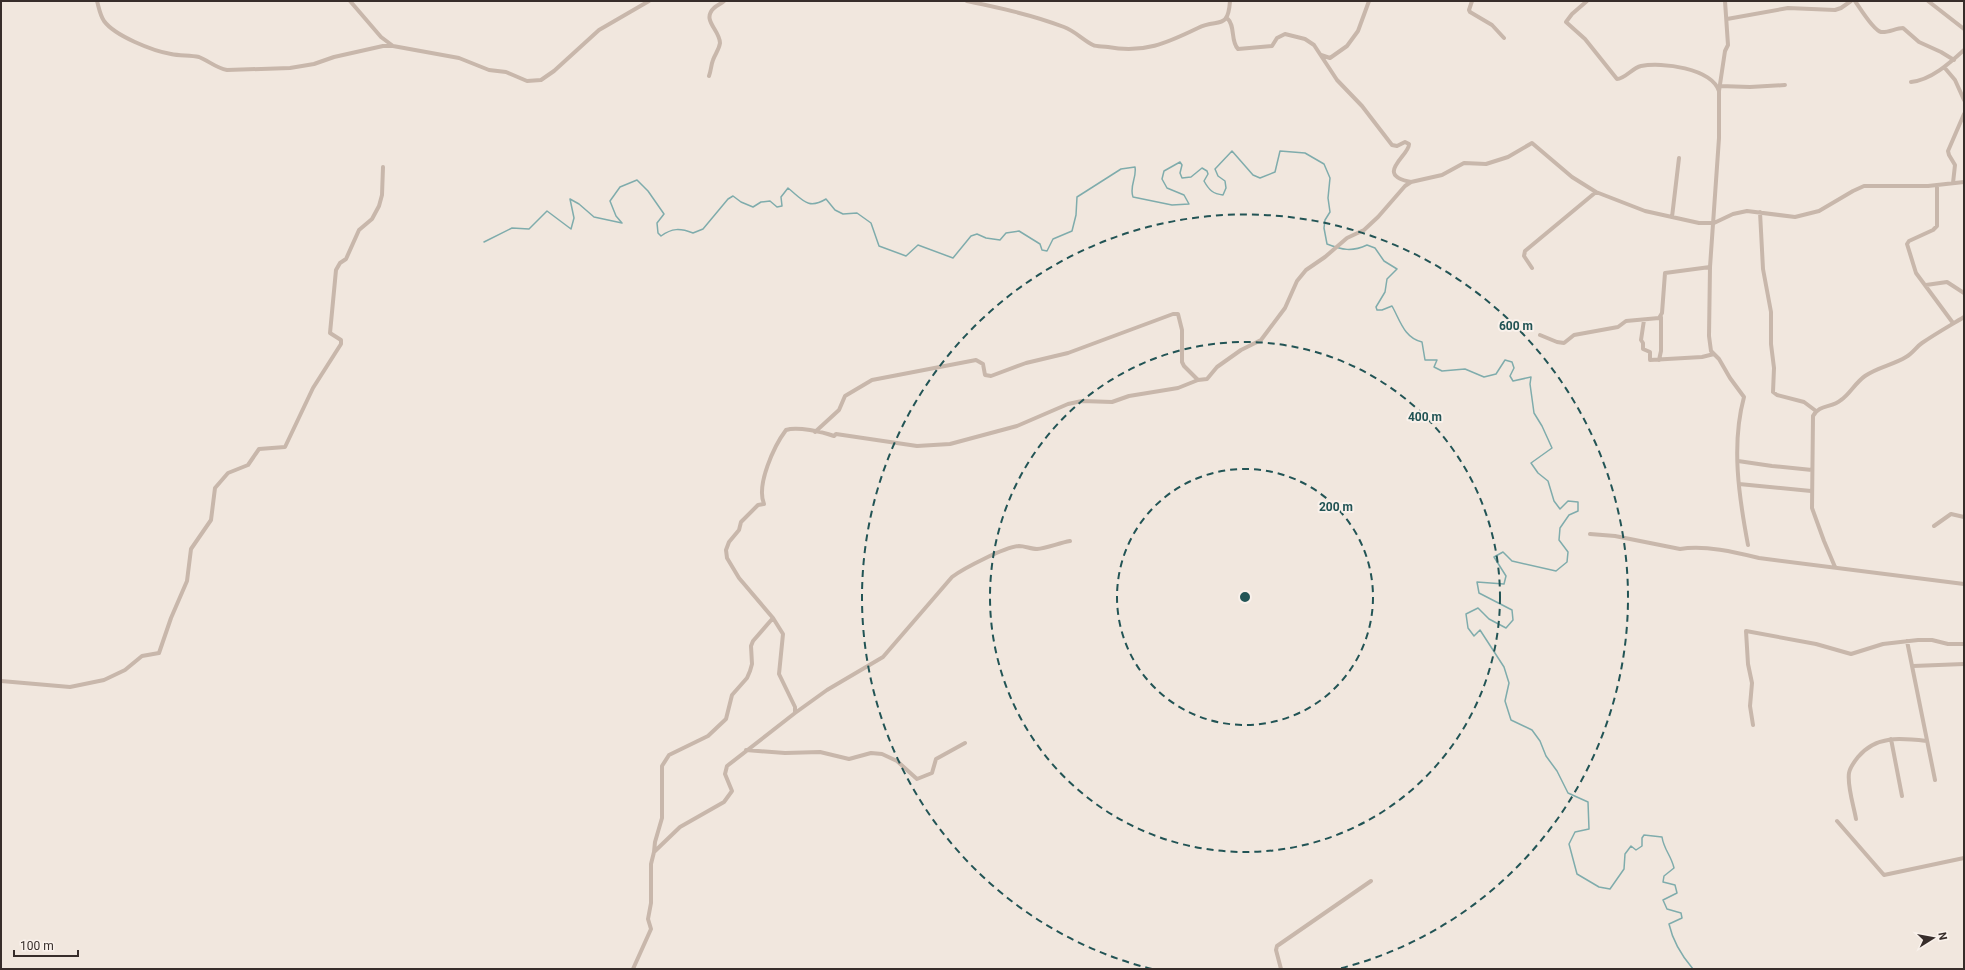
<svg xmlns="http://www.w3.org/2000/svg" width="1965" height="970" viewBox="0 0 1965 970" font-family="Roboto,sans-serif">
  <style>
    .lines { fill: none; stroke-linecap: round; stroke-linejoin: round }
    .stream { stroke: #7facac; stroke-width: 1.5 }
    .minor { stroke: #c8b7ab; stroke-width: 4 }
    .ring { fill: none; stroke: #225455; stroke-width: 2; stroke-dasharray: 7 5 }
    .centre { fill: #225455; stroke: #f9f1eb; stroke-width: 2 }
    .ring-label { font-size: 12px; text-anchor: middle; font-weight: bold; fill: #225455; stroke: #f9f1eb; stroke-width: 4; stroke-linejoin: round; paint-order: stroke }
  </style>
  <rect width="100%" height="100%" fill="#f1e7de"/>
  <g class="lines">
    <path class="stream" d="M 484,242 L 512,228 L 529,229 L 547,211 L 571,229 L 574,218 L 570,199 L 579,204 L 594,217 L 622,223 L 616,216 L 610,201 L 620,187 L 637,180 L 648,191 L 664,214 L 657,223 L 658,233 L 661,236 C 672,228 680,228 693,233 L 703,229 L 728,199 L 733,196 L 741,202 L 753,207 L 761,202 L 770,201 L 777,207 L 782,206 L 781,197 L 788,188 C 803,200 808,210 826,199 L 835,210 L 843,214 L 857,213 L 871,223 L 879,246 L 906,256 L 918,245 L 953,258 L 971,236 L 977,234 L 986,238 L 1000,240 L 1006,233 L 1019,231 L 1040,244 L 1042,250 L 1047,251 L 1053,239 L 1072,231 L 1076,215 L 1077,197 L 1121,169 L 1135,167 C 1137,178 1129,186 1133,197 L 1172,205 L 1189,204 L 1184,195 L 1167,188 L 1162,179 L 1164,171 L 1180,162 L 1182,165 L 1180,173 L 1182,178 L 1191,177 L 1202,168 L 1207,171 L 1208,174 L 1204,181 C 1209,190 1213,194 1223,195 L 1226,188 L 1225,181 L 1218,176 L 1215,169 L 1232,151 L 1253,175 L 1260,178 L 1275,172 L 1280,151 L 1305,153 L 1324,164 L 1330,178 L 1328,198 L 1330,212 L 1325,220 L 1324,228 L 1327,244 C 1342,250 1352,252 1367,245 L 1375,248 L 1384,261 L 1397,269 L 1387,279 L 1385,292 L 1376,307 L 1377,310 L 1382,310 L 1392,306 C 1400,320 1404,338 1422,342 L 1425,360 L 1437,360 L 1434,367 L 1442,371 L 1465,369 L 1484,377 L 1496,374 L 1505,360 L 1512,362 L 1514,368 L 1510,376 L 1513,381 L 1531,377 L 1530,384 L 1534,413 L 1542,426 L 1552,448 L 1531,463 L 1538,473 L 1548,481 L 1554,501 L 1560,509 L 1568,501 L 1578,502 L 1578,511 L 1569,515 L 1560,528 L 1559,540 L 1568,552 L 1567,562 L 1556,571 L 1512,561 L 1503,552 L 1494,557 L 1506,576 L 1504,584 L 1477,582 L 1479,593 L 1512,610 L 1513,620 L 1506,628 L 1489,619 L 1478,608 L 1466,614 L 1468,628 L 1474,636 L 1480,630 L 1504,667 L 1509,683 L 1505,701 L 1511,720 L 1532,730 L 1540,741 L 1546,756 L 1557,771 L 1568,793 L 1588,802 L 1589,829 L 1575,832 L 1569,844 L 1577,874 L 1599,887 L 1610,889 L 1624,869 L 1625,854 L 1631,846 L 1636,850 L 1642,846 L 1642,838 L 1644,835 L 1662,837 C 1664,850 1671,855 1674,868 L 1664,876 L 1663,882 L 1675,885 L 1677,893 L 1663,900 L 1667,909 L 1681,913 L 1682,918 L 1669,924 C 1673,942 1681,955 1693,969"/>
    <path class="minor" d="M 97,1 C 99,8 100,15 104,21 C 115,36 153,51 171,54 C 180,56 190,55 199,57 C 209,61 216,68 227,70 L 290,68 L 314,64 L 334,57 L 383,46 L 393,46 L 459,58 L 489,70 L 506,72 L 527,81 L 541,80 L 554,71 L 599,30 L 649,1
      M 350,1 L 381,37 L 393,46
      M 967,1 C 1000,8 1033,15 1064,27 C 1075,31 1083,40 1093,45 C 1097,47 1103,46 1108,47 C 1143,54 1167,43 1198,28 C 1218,18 1228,31 1230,1
      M 1472,1 L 1469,10 L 1470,12 L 1492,25 L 1504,38
      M 1587,1 L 1572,14 L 1566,22 L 1585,39 L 1617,79 C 1625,79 1632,68 1641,66 C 1662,62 1711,68 1719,91 L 1719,138 L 1710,267 L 1709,336 L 1711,351 L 1719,359 L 1730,378 L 1744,397 C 1731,445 1739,497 1748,545
      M 1855,1 C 1860,8 1873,30 1881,32 C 1888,33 1896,28 1903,28 L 1919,42 L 1941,52 L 1954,60
      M 1928,1 L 1964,29
      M 1227,18 C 1236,26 1230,41 1238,49 L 1272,46 L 1277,38 L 1285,34 L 1305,39 L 1314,45 L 1337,80 L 1362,106 L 1392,145 L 1397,146 L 1405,142 L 1409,144 C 1410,155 1373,175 1411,182
      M 1727,19 L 1788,8 L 1835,10 L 1841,8 L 1851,1
      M 1321,55 L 1330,58 L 1347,46 L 1358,31 L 1369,1
      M 1944,67 L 1955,80 L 1964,100
      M 709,76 C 711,71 711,65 713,60 C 715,54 719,50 720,43 C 720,30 701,20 714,8 C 717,5 721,4 724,1
      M 1911,82 C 1931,80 1950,63 1964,50
      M 1720,86 L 1750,87 L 1785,85
      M 1719,91 L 1725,51 L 1728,45 L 1725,1
      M 1953,183 L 1955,165 L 1949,155 L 1948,151 L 1964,114
      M 1937,185 L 1937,226 L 1933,230 L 1909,241 L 1907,244 L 1916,273 L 1953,323
      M 1760,212 L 1763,269 L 1771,312 L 1771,344 L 1774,368 L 1773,392 L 1777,395 L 1804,402 L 1816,411
      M 1672,217 L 1679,158
      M 1532,268 L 1524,256 L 1525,251 L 1596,192
      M 1926,285 L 1947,282 L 1964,293
      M 1644,320 L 1641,340 L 1643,343 L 1643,349 L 1650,352 L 1650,360 L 1702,357 L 1714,354
      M 1540,335 L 1557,342 L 1564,343 L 1574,335 L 1618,327 L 1626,321 L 1659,318 L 1662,313 L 1665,273 L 1710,267
      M 1659,360 L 1661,351 L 1661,317
      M 815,432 L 839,410 L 845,396 L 872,380 L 976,360 L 983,364 L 985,375 L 991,376 L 1026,363 L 1068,353 L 1173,314 L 1178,314 L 1182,330 L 1182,362 L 1184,366 L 1198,380
      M 1738,461 L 1772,466 L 1812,470
      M 1739,484 L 1811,491
      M 1934,526 L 1951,514 L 1964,517
      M 1590,534 L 1615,536 L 1680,549 C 1705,545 1735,552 1759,558 L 1964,584
      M 1835,567 L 1824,541 L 1812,508 L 1813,416 C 1819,404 1832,408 1841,400 C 1850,394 1855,383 1865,376 C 1878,367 1893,365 1906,357 C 1913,353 1916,347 1922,343 C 1935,334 1951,325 1964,317
      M 1907,641 L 1935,780
      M 1913,666 L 1964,664
      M 1,681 L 70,687 L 104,680 L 125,670 L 142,656 L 159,653 L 171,618 L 187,581 L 191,549 L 211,520 L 215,488 L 228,473 L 248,465 L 259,449 L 285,447 L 313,388 L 341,344 L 341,340 L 330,333 L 336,270 L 340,263 L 346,259 L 359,230 L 372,219 L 379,206 L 382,195 L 383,167
      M 795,713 L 827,690 L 883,657 L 952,577 C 964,568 1005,547 1019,546 C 1025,546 1031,549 1037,549 C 1047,548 1059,543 1070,541
      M 1753,725 L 1750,706 L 1752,683 L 1748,664 L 1746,631 L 1816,644 L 1851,654 L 1883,644 L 1918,640 L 1932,640 L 1948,644 L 1964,644
      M 1891,739 L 1902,796
      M 746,750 L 785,753 L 820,752 L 849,759 L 871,753 L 882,754 L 897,761 L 917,779 L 932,773 L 936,759 L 965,743
      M 1856,819 C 1854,807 1847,786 1849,773 C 1850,767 1854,762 1858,757 C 1876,735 1901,738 1927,741
      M 1837,821 L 1884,875 L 1964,858
      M 654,852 L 655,842 L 662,818 L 662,766 L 669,755 L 708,736 L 726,719 L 732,695 L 747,678 L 750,671 L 752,664 L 751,646 L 753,641 L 773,618
      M 633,969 L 651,929 L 648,919 L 651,903 L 651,864 L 654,852 L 680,827 L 724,802 L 732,791 L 725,774 L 727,766 L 795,713 L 795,707 L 779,674 L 783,634 L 773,618 L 739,578 L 727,558 L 726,550 L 729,542 L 739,530 L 741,522 L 758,505 L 764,504 C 756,485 774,446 786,430 C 797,426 823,432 834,436 L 836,434 L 917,446 L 950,444 L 1017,426 L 1068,404 L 1082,401 L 1112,402 L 1129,396 L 1178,388 L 1198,380 L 1207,379 L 1217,367 L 1241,350 L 1261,340 L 1285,308 L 1297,281 L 1306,270 L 1325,257 L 1347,238 L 1364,230 L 1378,217 L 1405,186 L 1411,182 L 1442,175 L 1464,163 L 1486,164 L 1508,157 L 1532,143 L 1572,177 L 1596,192 L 1645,211 L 1699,223 L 1714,223 L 1733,214 L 1747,211 L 1795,217 L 1819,211 L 1853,191 L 1864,186 L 1928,186 L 1964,182
      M 1281,969 L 1276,950 L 1277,946 L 1371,881"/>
  </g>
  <g class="ring">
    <circle cx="1245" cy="597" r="128"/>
    <circle cx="1245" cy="597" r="255"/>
    <path d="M1152 969A383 383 0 1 1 1338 969"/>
  </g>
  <circle cx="1245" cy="597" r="6" class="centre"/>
  <g class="ring-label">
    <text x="1516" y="330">600 m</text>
    <text x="1425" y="421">400 m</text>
    <text x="1336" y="511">200 m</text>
  </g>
  <rect width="1965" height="970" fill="none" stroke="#372d2a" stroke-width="4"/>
  <g transform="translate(1933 938) rotate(79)" stroke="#f9f1eb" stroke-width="3" paint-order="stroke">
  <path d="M0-3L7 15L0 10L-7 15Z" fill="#372d2a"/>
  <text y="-6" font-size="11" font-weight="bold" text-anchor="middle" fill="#372d2a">N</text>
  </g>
  <path d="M14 950v6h64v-6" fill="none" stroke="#372d2a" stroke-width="2"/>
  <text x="20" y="950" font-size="12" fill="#372d2a" stroke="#f9f1eb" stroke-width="3" paint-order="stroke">100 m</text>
</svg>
